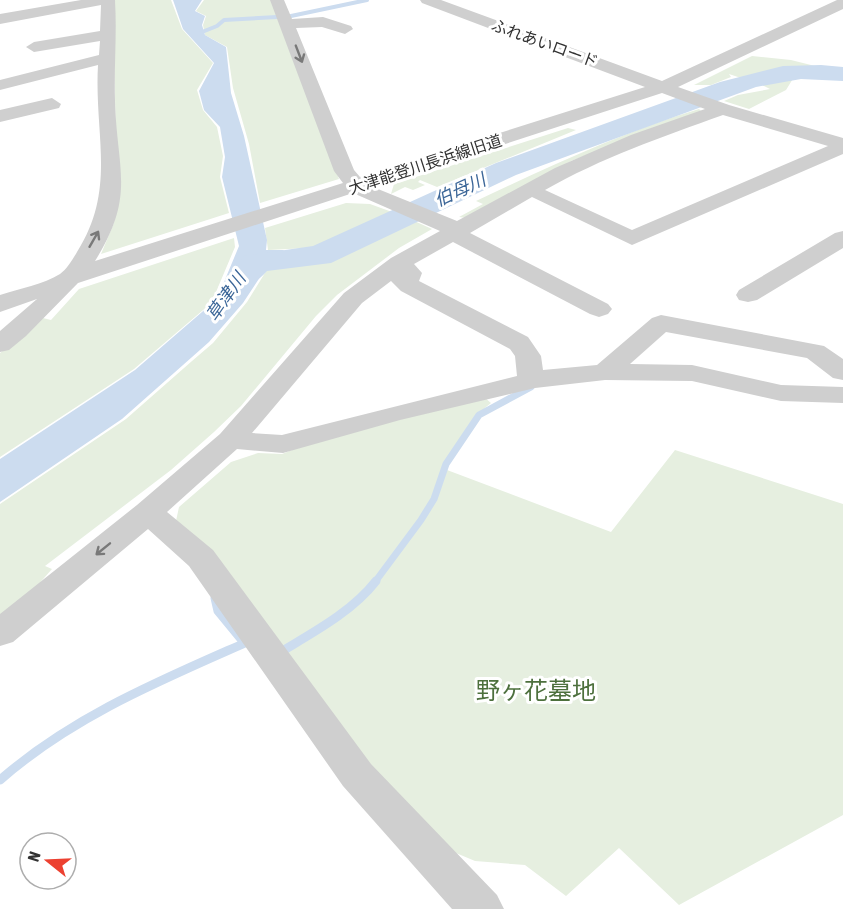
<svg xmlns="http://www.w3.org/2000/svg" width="843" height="909" viewBox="0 0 843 909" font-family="'Asap Condensed','Noto Sans JP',sans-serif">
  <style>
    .green { fill: #e6efe0 }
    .water { fill: #ccdcef }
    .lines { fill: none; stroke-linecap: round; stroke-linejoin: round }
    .stream-far2 { stroke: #ccdcef; stroke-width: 4 }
    .stream-far1 { stroke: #ccdcef; stroke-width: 7 }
    .stream { stroke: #ccdcef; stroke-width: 9 }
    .river { fill: #ccdcef; fill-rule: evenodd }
    .minor { fill: #cfcfcf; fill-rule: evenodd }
    .oneway { stroke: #797979 }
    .labels { text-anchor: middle; stroke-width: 6; stroke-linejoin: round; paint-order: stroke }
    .far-street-label { font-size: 16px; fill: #323232; stroke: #fff }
    .far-water-label { font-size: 18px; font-style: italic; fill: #3b6698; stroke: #fff }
    .near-park-label { font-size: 24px; fill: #4d703d; stroke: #fff }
  </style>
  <rect width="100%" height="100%" fill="#fff"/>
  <path class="green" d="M 113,0 L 171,0 L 182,29 L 213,63 L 197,90 L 203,110 L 217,127 L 223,156 L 220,177 L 229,213 L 101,254 L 114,223 L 117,195 Z
    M 204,0 L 272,0 L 339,179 L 260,203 L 249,144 L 233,88 L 227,47 L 205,35 L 203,25 L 206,16 L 196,11 Z
    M 752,56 L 791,60 L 823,68 L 782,68 L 741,78 L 729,74 L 731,77 L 711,85 L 694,85 Z
    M 806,74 L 840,77 L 794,77 L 786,90 L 749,109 L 724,101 L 738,95 L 770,89 L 762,85 L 766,84 L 764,82 Z
    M 699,109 L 701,111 L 571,161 L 466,218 L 459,217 L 483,204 L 476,201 C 548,167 625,131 699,109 Z
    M 568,128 L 576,130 L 437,187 L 420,180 L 418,182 L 425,185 L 413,190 L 405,187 L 391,194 L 394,184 Z
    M 346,203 L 370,204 L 403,216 L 369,226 L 334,246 L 316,251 L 308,248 L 268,250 L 265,228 Z
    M 410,219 L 432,229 L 399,248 L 337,295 L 316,316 L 241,406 L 214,432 L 171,470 L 45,566 L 52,569 L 14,612 L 0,623 L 0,504 L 126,419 L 192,361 L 213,343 L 247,302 L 268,268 L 297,259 L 322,260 Z
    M 234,238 L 235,247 L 216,292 L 216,299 L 134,369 L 0,457 L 0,353 L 43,318 L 51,320 L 79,289 Z
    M 484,397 L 491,403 C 467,422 458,442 447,470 L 611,532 L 675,450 L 843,504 L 843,815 L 679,905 L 619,848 L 566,896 L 525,865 L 475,861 L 456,853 L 410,814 L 176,521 L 179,507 L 231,462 L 258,453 L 282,454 L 307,444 Z"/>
  <path class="water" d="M 173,0 L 202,0 L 195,11 L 205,16 L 202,25 L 205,35 L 226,47 L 231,93 L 244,136 L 267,240 L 266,250 L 283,250 L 295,257 L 266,268 L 243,303 L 209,342 L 122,419 L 0,502 L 0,459 L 135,370 L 217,299 L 239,246 L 222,177 L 225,157 L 220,127 L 204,110 L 199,91 L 214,63 L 183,29 Z"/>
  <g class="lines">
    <path class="stream-far2" d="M 291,16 L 367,0
      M 197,34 L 217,26 L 224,20 L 277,17"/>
    <path class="stream-far1" d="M 375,582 L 421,520 L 434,499 L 446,464 L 479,415 L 531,387"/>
    <path class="stream" d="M 215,598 L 218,611 L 241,639
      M 279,653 C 312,633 352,612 376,581
      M 0,780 C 72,717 159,681 245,643"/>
    <path class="river" d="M 821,65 L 843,67 L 843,81 L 801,79 L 756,87 L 516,175 L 331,263 L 267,271 C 255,284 249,287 232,283 L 227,276 L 244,256 L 313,246 L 496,163 L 720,82 L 783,66 Z"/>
    <path class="minor" d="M 81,0 L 115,0 C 117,34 114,66 115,101 C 117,171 136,195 95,261 L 343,183 L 334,171 L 270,0 L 284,0 L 292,19 L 323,17 L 351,26 L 353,29 L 345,34 L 322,27 L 296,28 L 354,170 L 360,177 L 645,87 L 422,3 L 420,0 L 441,0 L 662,81 L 837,0 L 843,0 L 843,9 L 678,87 L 729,105 L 843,138 L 843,154 L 632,245 L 532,197 L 470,233 L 608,304 L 612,309 L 608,314 L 599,317 L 590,314 L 453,242 L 414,264 L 422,273 L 419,281 L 528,337 L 541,356 L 543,370 L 597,365 L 652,318 L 661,315 L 824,346 L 843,359 L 843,380 L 833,378 L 807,358 L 666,332 L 630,364 L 692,365 L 781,385 L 843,387 L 843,403 L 781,401 L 692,381 L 605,380 L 535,388 L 400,420 L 283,453 L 237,449 L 167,512 L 213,550 L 371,764 L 497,895 L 504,909 L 452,909 L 343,786 L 189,566 L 148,529 L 13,642 L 0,646 L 0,614 L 137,505 L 220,434 L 344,293 L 391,258 L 440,231 L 353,193 L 78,283 L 26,336 L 9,350 L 0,352 L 0,331 L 37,299 L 0,312 L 0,295 C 19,289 44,284 60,274 C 67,269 73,259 77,252 C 117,189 94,135 98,65 L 0,90 L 0,80 L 99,55 L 100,41 L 34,52 L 26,47 L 34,42 L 100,31 L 101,5 L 0,24 L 0,14 ZM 662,93 L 705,109 L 631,135 L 555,168 L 457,221 L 373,187 ZM 723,115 L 828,146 L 632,230 L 545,190 C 601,158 662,137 723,115 ZM 391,281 L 401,291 L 510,349 L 515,356 L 517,376 L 282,435 L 252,433 L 362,303 Z
      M 52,98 L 61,104 L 59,108 L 0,122 L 0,110 Z
      M 843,231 L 843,248 L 757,300 L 748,302 L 739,300 L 736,295 L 739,290 L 835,233 Z"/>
  </g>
  <defs><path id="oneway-shaft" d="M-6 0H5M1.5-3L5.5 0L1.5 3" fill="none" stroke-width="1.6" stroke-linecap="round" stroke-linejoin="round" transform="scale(1.5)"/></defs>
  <g class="oneway">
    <use href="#oneway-shaft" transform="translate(299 54) rotate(69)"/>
    <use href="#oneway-shaft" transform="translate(94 239) rotate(-60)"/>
    <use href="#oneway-shaft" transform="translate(103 549) rotate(141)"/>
  </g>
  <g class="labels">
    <g class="far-street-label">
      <text transform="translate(545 43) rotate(20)" y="6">ふれあいロード</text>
      <text transform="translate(425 164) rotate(-18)" y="6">大津能登川長浜線旧道</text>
    </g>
    <g class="far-water-label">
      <text transform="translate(460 190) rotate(-25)" y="6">伯母川</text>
      <text transform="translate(226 297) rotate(-55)" y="6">草津川</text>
    </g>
    <g class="near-park-label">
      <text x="536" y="699">野ヶ花墓地</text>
    </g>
  </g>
  <g transform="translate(48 861) rotate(288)"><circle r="28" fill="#ffffff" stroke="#adadad" stroke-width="1.5"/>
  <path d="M0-4.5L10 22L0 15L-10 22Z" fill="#ec4131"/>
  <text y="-9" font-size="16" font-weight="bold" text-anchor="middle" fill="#323232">N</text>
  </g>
</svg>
